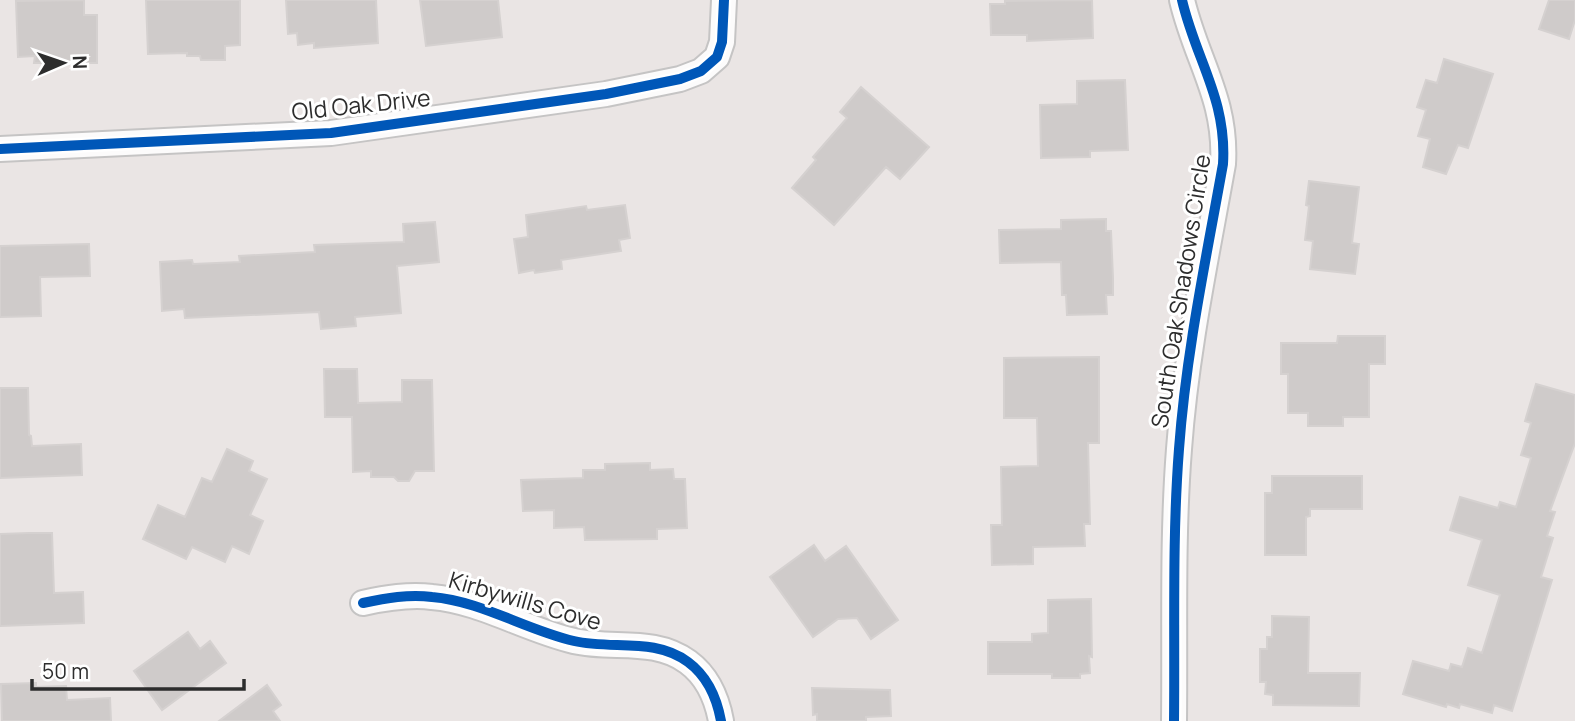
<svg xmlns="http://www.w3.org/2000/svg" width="1575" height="721" viewBox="0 0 1575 721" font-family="Manrope,sans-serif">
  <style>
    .building { fill: #cfcbca; stroke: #d5d1d0; stroke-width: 2 }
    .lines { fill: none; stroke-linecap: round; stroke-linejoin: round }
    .minor-casing { stroke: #c5c4c4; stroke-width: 28 }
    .minor { stroke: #fcfbfb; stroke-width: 24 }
    .cycleway-casing { stroke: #fff; stroke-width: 15 }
    .cycleway { stroke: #0057b8; stroke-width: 10 }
    .labels { text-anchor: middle; stroke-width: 6; stroke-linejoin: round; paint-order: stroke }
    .street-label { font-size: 23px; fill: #2d2d2d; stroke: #fff }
  </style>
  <rect width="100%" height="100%" fill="#eae5e4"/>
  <path class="building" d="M 84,0 L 84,15 L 97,15 L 97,63 L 34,63 L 35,56 L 18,57 L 16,1 Z
    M 146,0 L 240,0 L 240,45 L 225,46 L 225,60 L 201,60 L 200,56 L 187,56 L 187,53 L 148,54 Z
    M 286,0 L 376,0 L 378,43 L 314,48 L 314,43 L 298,45 L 297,33 L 288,34 Z
    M 420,0 L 498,0 L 502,37 L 426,46 Z
    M 1092,0 L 1093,38 L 1027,41 L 1027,35 L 991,35 L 990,4 L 1005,4 L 1005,1 Z
    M 1549,0 L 1575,0 L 1575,20 L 1569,39 L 1539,29 Z
    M 1444,59 L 1493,74 L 1468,148 L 1458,145 L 1446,174 L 1423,167 L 1430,139 L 1418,136 L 1426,110 L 1417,107 L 1426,80 L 1437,83 Z
    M 1125,80 L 1128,150 L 1090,151 L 1090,157 L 1041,158 L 1040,105 L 1077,104 L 1077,81 Z
    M 861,87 L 929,147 L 900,179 L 886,167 L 834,225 L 792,188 L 816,160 L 813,157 L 847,118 L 840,112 Z
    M 1309,181 L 1359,187 L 1352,243 L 1359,244 L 1355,274 L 1310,269 L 1313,241 L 1305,240 L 1309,206 L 1306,205 Z
    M 625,205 L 630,238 L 619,240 L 621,251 L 561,260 L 562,269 L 535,273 L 534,270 L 519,273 L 514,239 L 528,237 L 526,215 L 586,206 L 587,210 Z
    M 1106,219 L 1106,231 L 1111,231 L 1113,278 L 1113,295 L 1106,295 L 1107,314 L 1067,315 L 1066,295 L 1062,295 L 1061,262 L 1000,263 L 999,230 L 1061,229 L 1061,220 Z
    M 435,222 L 439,262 L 397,266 L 401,313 L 355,317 L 356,326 L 321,329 L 319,312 L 185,318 L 184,309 L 162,311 L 160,262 L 192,260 L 193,264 L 240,262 L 239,256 L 315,252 L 314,245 L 404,242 L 403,224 Z
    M 89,244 L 90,276 L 40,277 L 41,316 L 0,317 L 0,246 Z
    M 1338,336 L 1385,336 L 1385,364 L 1369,364 L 1369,417 L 1343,417 L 1343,426 L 1308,426 L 1308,413 L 1288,413 L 1288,374 L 1281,374 L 1281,343 L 1337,343 Z
    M 1099,357 L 1099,443 L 1088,443 L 1090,524 L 1084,524 L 1085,546 L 1033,547 L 1033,564 L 992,565 L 991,525 L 1002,525 L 1001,467 L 1038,466 L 1037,418 L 1004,418 L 1004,358 Z
    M 324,369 L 357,369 L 358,403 L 402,402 L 402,380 L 432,380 L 434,471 L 415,471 L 409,481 L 398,481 L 394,477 L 371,477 L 371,471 L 353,472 L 352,417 L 325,417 Z
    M 1536,384 L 1575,395 L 1575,443 L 1550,511 L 1555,512 L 1547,536 L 1553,538 L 1541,577 L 1552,580 L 1512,711 L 1494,705 L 1492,713 L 1460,704 L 1459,708 L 1447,704 L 1446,707 L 1403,694 L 1413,661 L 1449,671 L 1451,664 L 1462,667 L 1468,648 L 1482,653 L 1500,595 L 1468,585 L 1482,540 L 1450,530 L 1460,497 L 1498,508 L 1500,502 L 1516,507 L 1531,458 L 1521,455 L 1531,423 L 1525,421 Z
    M 0,388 L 28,388 L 29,435 L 31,436 L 32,446 L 81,444 L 82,475 L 0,478 Z
    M 227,449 L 253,461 L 249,471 L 267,479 L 250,515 L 263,521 L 249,554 L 232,546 L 225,562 L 192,547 L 186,559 L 143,539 L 158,505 L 185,517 L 202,478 L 212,482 Z
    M 650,463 L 650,470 L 673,469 L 674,479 L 685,479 L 687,528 L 657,529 L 657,539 L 585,540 L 584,527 L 554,528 L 554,510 L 523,511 L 521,480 L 583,478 L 583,470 L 605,470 L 605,464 Z
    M 1272,476 L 1362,476 L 1362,509 L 1310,509 L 1310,516 L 1306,517 L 1306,555 L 1265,555 L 1265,493 L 1272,493 Z
    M 29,533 L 52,533 L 54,593 L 83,592 L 84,623 L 0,626 L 0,534 Z
    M 814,545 L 825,561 L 846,546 L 898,620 L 871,639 L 857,618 L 838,619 L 813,637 L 770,577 Z
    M 1091,599 L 1092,657 L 1089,656 L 1090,673 L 1080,674 L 1080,678 L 1052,678 L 1052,674 L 988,674 L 988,642 L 1032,642 L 1032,634 L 1048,633 L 1048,600 Z
    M 1272,616 L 1309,617 L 1308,673 L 1360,673 L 1359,706 L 1273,705 L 1273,695 L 1265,694 L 1266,682 L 1260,682 L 1260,649 L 1267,649 L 1267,637 L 1272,637 Z
    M 188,632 L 200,649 L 210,641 L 226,663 L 162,710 L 134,671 Z
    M 36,683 L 36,687 L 66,686 L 67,700 L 110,698 L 111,721 L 2,721 L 1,684 Z
    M 267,685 L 281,705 L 273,711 L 280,721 L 219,721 Z
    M 812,688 L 890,690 L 891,716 L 866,717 L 866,721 L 817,721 L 817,714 L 813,715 Z"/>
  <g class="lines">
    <g class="minor-casing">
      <path id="minor" d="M 0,149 L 331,133 L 606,94 L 680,79 L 701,71 L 717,57 L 722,42 L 724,0
        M 363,603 C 386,598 409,594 432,597 C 481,601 526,630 574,641 C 613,650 654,637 688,662 C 707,676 717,699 721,721
        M 1174,721 C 1175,631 1172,539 1179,449 C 1186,353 1206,259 1223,164 C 1227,99 1196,60 1182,0"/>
    </g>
    <use href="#minor" class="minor"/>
    <g class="cycleway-casing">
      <path id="cycleway" d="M 0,149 L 331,133 L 606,94 L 680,79 L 701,71 L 717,57 L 722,42 L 724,0
        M 363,603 C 386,598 409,594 432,597 C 481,601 526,630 574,641 C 613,650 654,637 688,662 C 707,676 717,699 721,721
        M 1174,721 C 1175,631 1172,539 1179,449 C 1186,353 1206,259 1223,164 C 1227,99 1196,60 1182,0"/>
    </g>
    <use href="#cycleway" class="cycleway"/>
  </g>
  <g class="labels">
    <g class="street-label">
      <text transform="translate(361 105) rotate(-6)" y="8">Old Oak Drive</text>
      <text transform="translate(1181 291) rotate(-81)" y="8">South Oak Shadows Circle</text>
      <text transform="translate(525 601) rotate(16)" y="8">Kirbywills Cove</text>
    </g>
  </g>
  <g transform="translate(63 63) rotate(88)" stroke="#ffffff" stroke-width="5" paint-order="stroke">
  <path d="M0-5L12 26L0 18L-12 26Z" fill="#2d2d2d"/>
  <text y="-10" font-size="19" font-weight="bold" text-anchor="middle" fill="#2d2d2d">N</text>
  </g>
  <path d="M32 679v10h212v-10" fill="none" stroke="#2d2d2d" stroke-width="3.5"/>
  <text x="42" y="679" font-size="21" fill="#2d2d2d" stroke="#ffffff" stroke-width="5" paint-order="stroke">50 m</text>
</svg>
